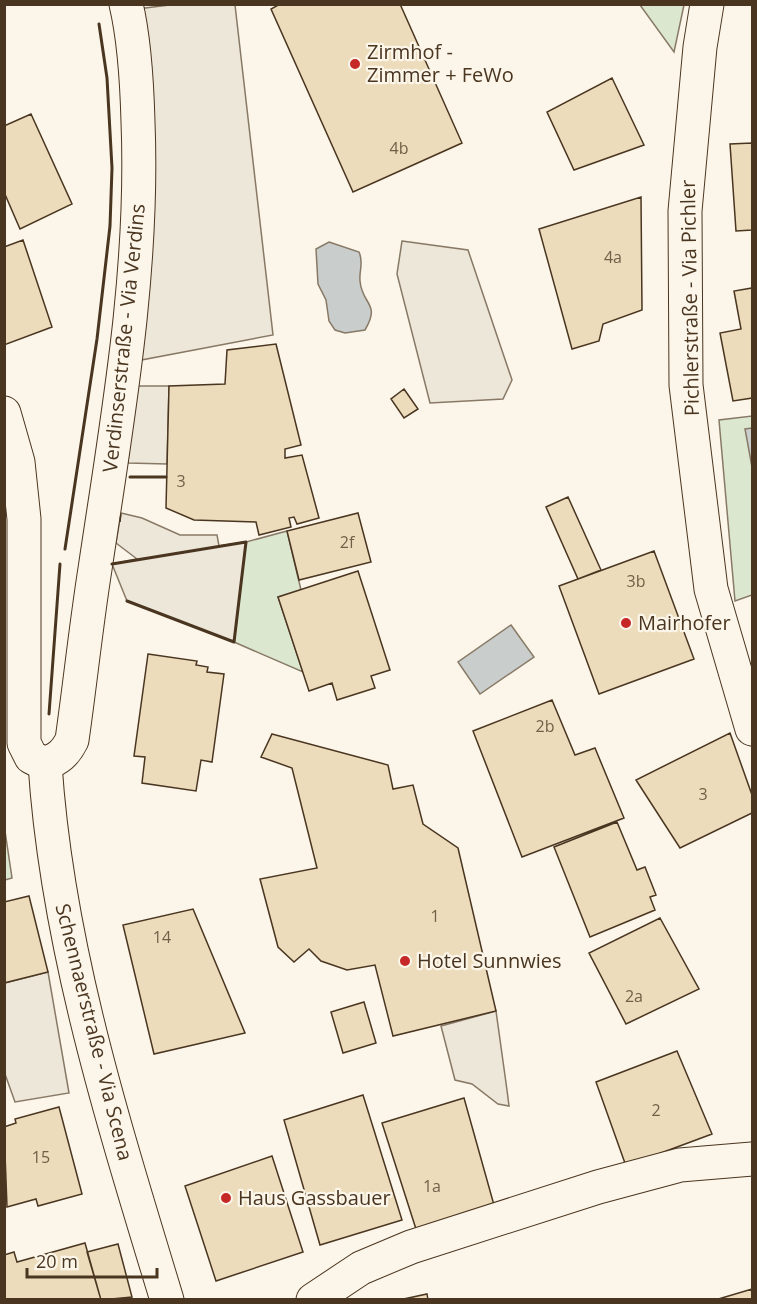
<svg xmlns="http://www.w3.org/2000/svg" width="757" height="1304" viewBox="0 0 757 1304" font-family="'Open Sans',sans-serif">
  <style>
    .green { fill: #dce7d0; stroke: #887966; stroke-width: 1.5 }
    .parking { fill: #ede7d9; stroke: #887966; stroke-width: 1.5 }
    .water { fill: #c9cecd; stroke: #887966; stroke-width: 1.5 }
    .building { fill: #ecdcbc; stroke: #4a3520; stroke-width: 1.5 }
    .lines { fill: none; stroke-linecap: round; stroke-linejoin: round }
    .street-casing { stroke: #4a3520; stroke-width: 35 }
    .secondary-casing { stroke: #4a3520; stroke-width: 35 }
    .street { stroke: #fbf6e9; stroke-width: 33 }
    .secondary { stroke: #fbf6e9; stroke-width: 33 }
    .fence { stroke: #4a3520; stroke-width: 1.5; stroke-dasharray: 8 3; stroke-linecap: butt }
    .wall { stroke: #4a3520; stroke-width: 3 }
    .poi-dot { fill: #c62828; stroke: #fbf6e9; stroke-width: 2 }
    .labels { text-anchor: middle; stroke-width: 4.5; stroke-linejoin: round; paint-order: stroke }
    .number-label { font-size: 16px; fill: #725f47 }
    .poi-label { font-size: 20px; fill: #4a3520; stroke: #fbf6e9; text-anchor: start }
    .street-label { font-size: 20px; fill: #4a3520; stroke: #fbf6e9 }
  </style>
  <rect width="100%" height="100%" fill="#fbf6e9"/>
  <path class="green" d="M 640,5 L 684,5 L 674,52 Z
    M 752,416 L 752,595 L 735,601 L 719,420 Z
    M 287,531 L 301,590 L 278,597 L 303,672 L 234,642 L 246,542 Z
    M 5,831 L 12,878 L 5,880 L 4,880 Z"/>
  <path class="parking" d="M 178,4 L 235,5 L 273,335 L 136,361 L 137,9 Z
    M 402,241 L 468,250 L 512,380 L 503,399 L 430,403 L 397,274 Z
    M 134,386 L 169,386 L 167,464 L 128,463 Z
    M 121,513 L 142,518 L 180,535 L 217,535 L 219,546 L 246,542 L 234,642 L 127,601 L 112,564 L 137,559 L 116,543 Z
    M 48,972 L 69,1093 L 15,1102 L 5,1074 L 5,983 Z
    M 496,1011 L 507,1090 L 509,1106 L 498,1104 L 472,1084 L 455,1080 L 441,1026 Z"/>
  <path class="water" d="M 329,242 L 359,252 C 364,263 359,269 360,281 C 362,305 381,303 365,330 L 345,333 L 335,330 L 329,321 L 326,300 L 318,284 L 316,249 Z
    M 752,428 L 752,467 L 745,429 Z
    M 511,625 L 534,657 L 480,694 L 458,662 Z"/>
  <path class="building" d="M 280,4 L 400,4 L 462,143 L 353,192 L 271,9 Z
    M 612,78 L 644,145 L 574,170 L 547,112 Z
    M 31,114 L 72,204 L 20,229 L 4,192 L 4,126 Z
    M 752,143 L 752,230 L 736,231 L 730,144 Z
    M 641,197 L 642,310 L 603,324 L 599,341 L 572,349 L 539,229 Z
    M 23,240 L 52,327 L 4,345 L 4,247 Z
    M 752,288 L 752,398 L 733,401 L 720,333 L 741,329 L 734,291 Z
    M 276,344 L 301,445 L 285,449 L 285,458 L 302,455 L 319,518 L 297,524 L 294,517 L 289,518 L 291,527 L 259,535 L 256,522 L 194,520 L 166,508 L 169,386 L 225,384 L 227,350 Z
    M 404,389 L 418,409 L 404,418 L 391,399 Z
    M 568,497 L 601,570 L 578,579 L 546,507 Z
    M 358,513 L 371,562 L 299,580 L 287,531 Z
    M 654,551 L 694,659 L 599,694 L 559,586 Z
    M 358,571 L 390,670 L 371,676 L 375,688 L 337,700 L 332,683 L 309,691 L 278,597 Z
    M 148,654 L 197,661 L 196,665 L 208,667 L 207,672 L 224,674 L 212,762 L 201,760 L 196,791 L 142,783 L 145,757 L 134,756 Z
    M 552,700 L 575,755 L 595,748 L 624,818 L 522,857 L 473,731 Z
    M 730,733 L 752,795 L 752,813 L 680,848 L 636,780 Z
    M 272,734 L 388,765 L 393,789 L 413,785 L 423,824 L 458,848 L 496,1011 L 393,1036 L 375,965 L 347,970 L 321,961 L 309,949 L 294,962 L 278,947 L 260,879 L 317,868 L 292,768 L 261,757 Z
    M 617,822 L 637,870 L 645,867 L 656,895 L 650,897 L 655,910 L 590,937 L 554,847 Z
    M 29,896 L 48,972 L 4,983 L 4,902 Z
    M 193,909 L 245,1033 L 154,1054 L 123,925 Z
    M 660,918 L 699,989 L 626,1024 L 589,953 Z
    M 364,1002 L 376,1043 L 343,1053 L 331,1012 Z
    M 677,1051 L 712,1134 L 626,1166 L 596,1082 Z
    M 363,1095 L 402,1220 L 320,1245 L 284,1120 Z
    M 464,1098 L 494,1205 L 416,1229 L 382,1123 Z
    M 59,1107 L 82,1194 L 38,1206 L 36,1199 L 7,1207 L 4,1127 L 16,1123 L 15,1119 Z
    M 272,1156 L 303,1252 L 216,1281 L 185,1186 Z
    M 85,1243 L 101,1300 L 4,1300 L 4,1255 L 14,1252 L 17,1262 Z
    M 118,1244 L 132,1297 L 101,1300 L 87,1252 Z
    M 752,1289 L 752,1300 L 715,1300 Z
    M 427,1294 L 428,1300 L 399,1300 Z"/>
  <g class="lines">
    <g class="street-casing">
      <path id="street" d="M 707,4 L 700,47 L 685,211 L 686,385 L 711,589 L 752,729
        M 4,413 L 18,462 L 24,519 L 24,743 L 31,757 L 45,764
        M 313,1300 L 361,1268 L 411,1247 L 598,1187 L 680,1165 L 752,1159"/>
    </g>
    <g class="secondary-casing">
      <path id="secondary" d="M 126,4 C 135,42 137,84 138,122 C 144,273 117,421 95,569 C 86,626 80,684 72,740 C 65,754 58,759 45,764 C 57,947 114,1125 167,1300"/>
    </g>
    <use href="#street" class="street"/>
    <use href="#secondary" class="secondary"/>
    <path class="fence" d="M 120,522 L 121,513"/>
    <path class="wall" d="M 130,477 L 166,477
      M 65,549 L 97,339 L 110,226 L 112,168 L 107,78 L 99,24
      M 112,564 L 246,542 L 234,642 L 127,601
      M 49,714 L 60,564"/>
  </g>
  <g class="poi-dot">
    <circle cx="355" cy="64" r="6"/>
    <circle cx="626" cy="623" r="6"/>
    <circle cx="405" cy="961" r="6"/>
    <circle cx="226" cy="1198" r="6"/>
  </g>
  <g class="labels">
    <g class="number-label">
      <text x="399" y="154">4b</text>
      <text x="613" y="263">4a</text>
      <text x="181" y="487">3</text>
      <text x="347" y="548">2f</text>
      <text x="636" y="587">3b</text>
      <text x="545" y="732">2b</text>
      <text x="703" y="800">3</text>
      <text x="435" y="922">1</text>
      <text x="162" y="943">14</text>
      <text x="634" y="1002">2a</text>
      <text x="656" y="1116">2</text>
      <text x="41" y="1163">15</text>
      <text x="432" y="1192">1a</text>
    </g>
    <g class="poi-label">
      <text x="367" y="59">Zirmhof -<tspan x="367" dy="23">Zimmer + FeWo</tspan></text>
      <text x="638" y="630">Mairhofer</text>
      <text x="417" y="968">Hotel Sunnwies</text>
      <text x="238" y="1205">Haus Gassbauer</text>
    </g>
    <g class="street-label">
      <text transform="translate(690 298) rotate(-91)" y="7">Pichlerstraße - Via Pichler</text>
      <text transform="translate(124 338) rotate(-84)" y="7">Verdinserstraße - Via Verdins</text>
      <text transform="translate(94 1032) rotate(76)" y="7">Schennaerstraße - Via Scena</text>
    </g>
  </g>
  <rect width="757" height="1304" fill="none" stroke="#4a3520" stroke-width="12"/>
  <path d="M27 1268v9h130v-9" fill="none" stroke="#4a3520" stroke-width="3"/>
  <text x="36" y="1268" font-size="18" fill="#4a3520" stroke="#fbf6e9" stroke-width="4.5" paint-order="stroke">20 m</text>
</svg>
